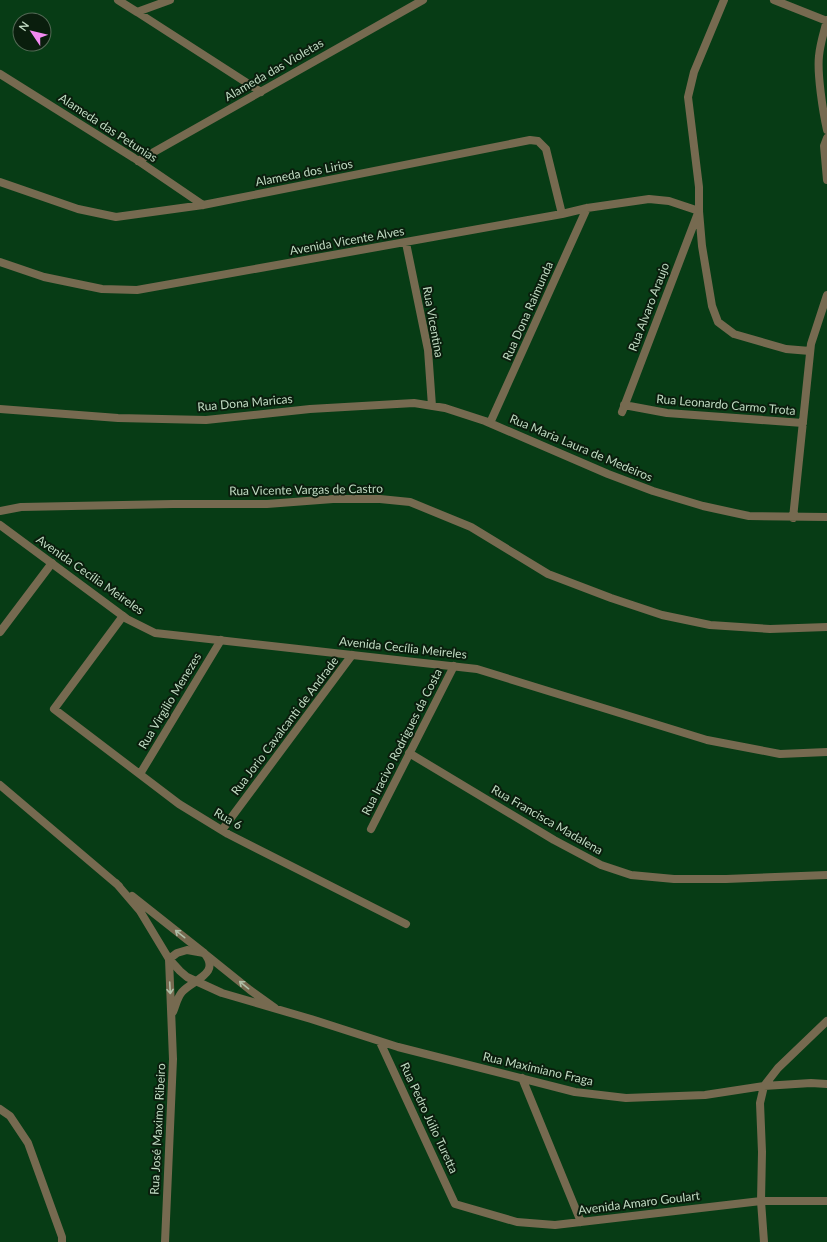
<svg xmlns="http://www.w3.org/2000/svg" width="827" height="1242" viewBox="0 0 827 1242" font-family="Lato,sans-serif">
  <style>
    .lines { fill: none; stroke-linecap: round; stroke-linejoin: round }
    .minor { stroke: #766a50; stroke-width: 8 }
    .tertiary { stroke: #766a50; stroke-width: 8 }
    .oneway { stroke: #aebea6 }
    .labels { text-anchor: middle; stroke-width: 4; stroke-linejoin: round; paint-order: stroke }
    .street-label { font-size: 12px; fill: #c0dac2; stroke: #0a1e0d }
  </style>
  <rect width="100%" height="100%" fill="#073c15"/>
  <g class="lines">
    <path class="minor" d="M 118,0 L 137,12 L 170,0
      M 724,0 L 694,72 L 688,97 L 699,187 L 699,211 L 702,246 L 712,306 L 718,322 L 734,334 L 786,349 L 810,351
      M 774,0 L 827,21
      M 137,12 L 261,92
      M 827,20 C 824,32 820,44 819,56 C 817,74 823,112 827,130
      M 0,74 L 134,158 L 203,205
      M 827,138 L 824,146 L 827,180
      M 138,161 L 423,0
      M 0,182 L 78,209 L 116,217 L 203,205 L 530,140 L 538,141 L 546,149 L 562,214
      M 406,243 L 428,350 L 432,406
      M 0,262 L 44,277 L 102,289 L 137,290 L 562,214 L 587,208 L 649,199 L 669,201 L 699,211
      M 624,405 L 667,413 L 803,423
      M 0,409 L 118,418 L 206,420 L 310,409 L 414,403 L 445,408 L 485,421 L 608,474 L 653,491 L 703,506 L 749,516 L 827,517
      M 622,412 L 698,213
      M 490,423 L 587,208
      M 0,511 L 21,507 L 173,504 L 267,504 L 333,499 L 380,499 L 410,502 L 471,527 L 548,574 L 611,598 L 662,615 L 710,625 L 770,629 L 827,627
      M 793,518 L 811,344 L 827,295
      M 123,616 L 54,709 L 179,804 L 228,834 L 406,924
      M 0,632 L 52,563
      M 409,753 L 554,840 L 601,865 L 631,875 L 674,879 L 726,879 L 827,875
      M 140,774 L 221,640
      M 371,829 L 454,666
      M 222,830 L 352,655
      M 275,1008 L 250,990 L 204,953 L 187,950 L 177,953 L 169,959 L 180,971 L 187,977 L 222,993 L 311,1019 L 398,1047 L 575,1092 L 626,1098 L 705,1095 L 764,1086 L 811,1083 L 827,1084
      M 380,1042 L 455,1204 L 517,1222 L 555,1225 L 761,1201 L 827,1201
      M 522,1078 L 581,1222
      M 0,1109 L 10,1116 L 28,1143 L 62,1237 L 62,1242
      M 764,1242 L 761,1201 L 762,1152 L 760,1103 L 764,1086 L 778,1068 L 827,1021"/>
    <path class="tertiary" d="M 0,525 L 127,619 L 155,633 L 477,669 L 707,740 L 780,754 L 827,752
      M 0,785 L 119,886
      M 116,883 L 140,911 L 169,959 L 173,1059 L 165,1242
      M 132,896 L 204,953 C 222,974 192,980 182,992 C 177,998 176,1005 173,1012"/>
  </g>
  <defs><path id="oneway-shaft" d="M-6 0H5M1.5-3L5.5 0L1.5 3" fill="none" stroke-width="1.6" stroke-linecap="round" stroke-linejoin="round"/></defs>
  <g class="oneway">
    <use href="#oneway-shaft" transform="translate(180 934) rotate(-142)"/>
    <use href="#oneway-shaft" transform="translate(244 985) rotate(-141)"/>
    <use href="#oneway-shaft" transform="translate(170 988) rotate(87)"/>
  </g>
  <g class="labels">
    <g class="street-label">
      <text transform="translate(274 70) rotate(-30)" y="4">Alameda das Violetas</text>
      <text transform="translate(108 128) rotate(33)" y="4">Alameda das Petunias</text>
      <text transform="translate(304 173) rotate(-11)" y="4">Alameda dos Lirios</text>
      <text transform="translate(347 241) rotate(-10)" y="4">Avenida Vicente Alves</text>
      <text transform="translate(649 307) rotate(-69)" y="4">Rua Alvaro Araujo</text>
      <text transform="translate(528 311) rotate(-66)" y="4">Rua Dona Raimunda</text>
      <text transform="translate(433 322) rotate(80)" y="4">Rua Vicentina</text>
      <text transform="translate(245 403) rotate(-5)" y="4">Rua Dona Maricas</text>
      <text transform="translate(726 405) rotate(5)" y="4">Rua Leonardo Carmo Trota</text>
      <text transform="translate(581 448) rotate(23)" y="4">Rua Maria Laura de Medeiros</text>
      <text transform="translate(306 490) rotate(-1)" y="4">Rua Vicente Vargas de Castro</text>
      <text transform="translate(90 575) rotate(35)" y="4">Avenida Cecília Meireles</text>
      <text transform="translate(403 648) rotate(6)" y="4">Avenida Cecília Meireles</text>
      <text transform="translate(170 701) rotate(-59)" y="4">Rua Virgilio Menezes</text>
      <text transform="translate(285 726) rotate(-53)" y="4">Rua Jorio Cavalcanti de Andrade</text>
      <text transform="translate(402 742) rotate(-63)" y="4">Rua Iracivo Rodrigues da Costa</text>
      <text transform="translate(228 819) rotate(30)" y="4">Rua 6</text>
      <text transform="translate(547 820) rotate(30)" y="4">Rua Francisca Madalena</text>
      <text transform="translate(538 1069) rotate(13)" y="4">Rua Maximiano Fraga</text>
      <text transform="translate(429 1118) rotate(65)" y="4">Rua Pedro Júlio Turetta</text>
      <text transform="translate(158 1129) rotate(-87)" y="4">Rua José Maximo Ribeiro</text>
      <text transform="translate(639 1203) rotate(-7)" y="4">Avenida Amaro Goulart</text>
    </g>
  </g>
  <g transform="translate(32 32) rotate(305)"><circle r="19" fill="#0a1e0d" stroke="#536955"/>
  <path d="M0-3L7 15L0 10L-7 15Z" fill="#f38af1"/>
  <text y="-6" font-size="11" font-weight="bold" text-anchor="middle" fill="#c0dac2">N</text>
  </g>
</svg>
